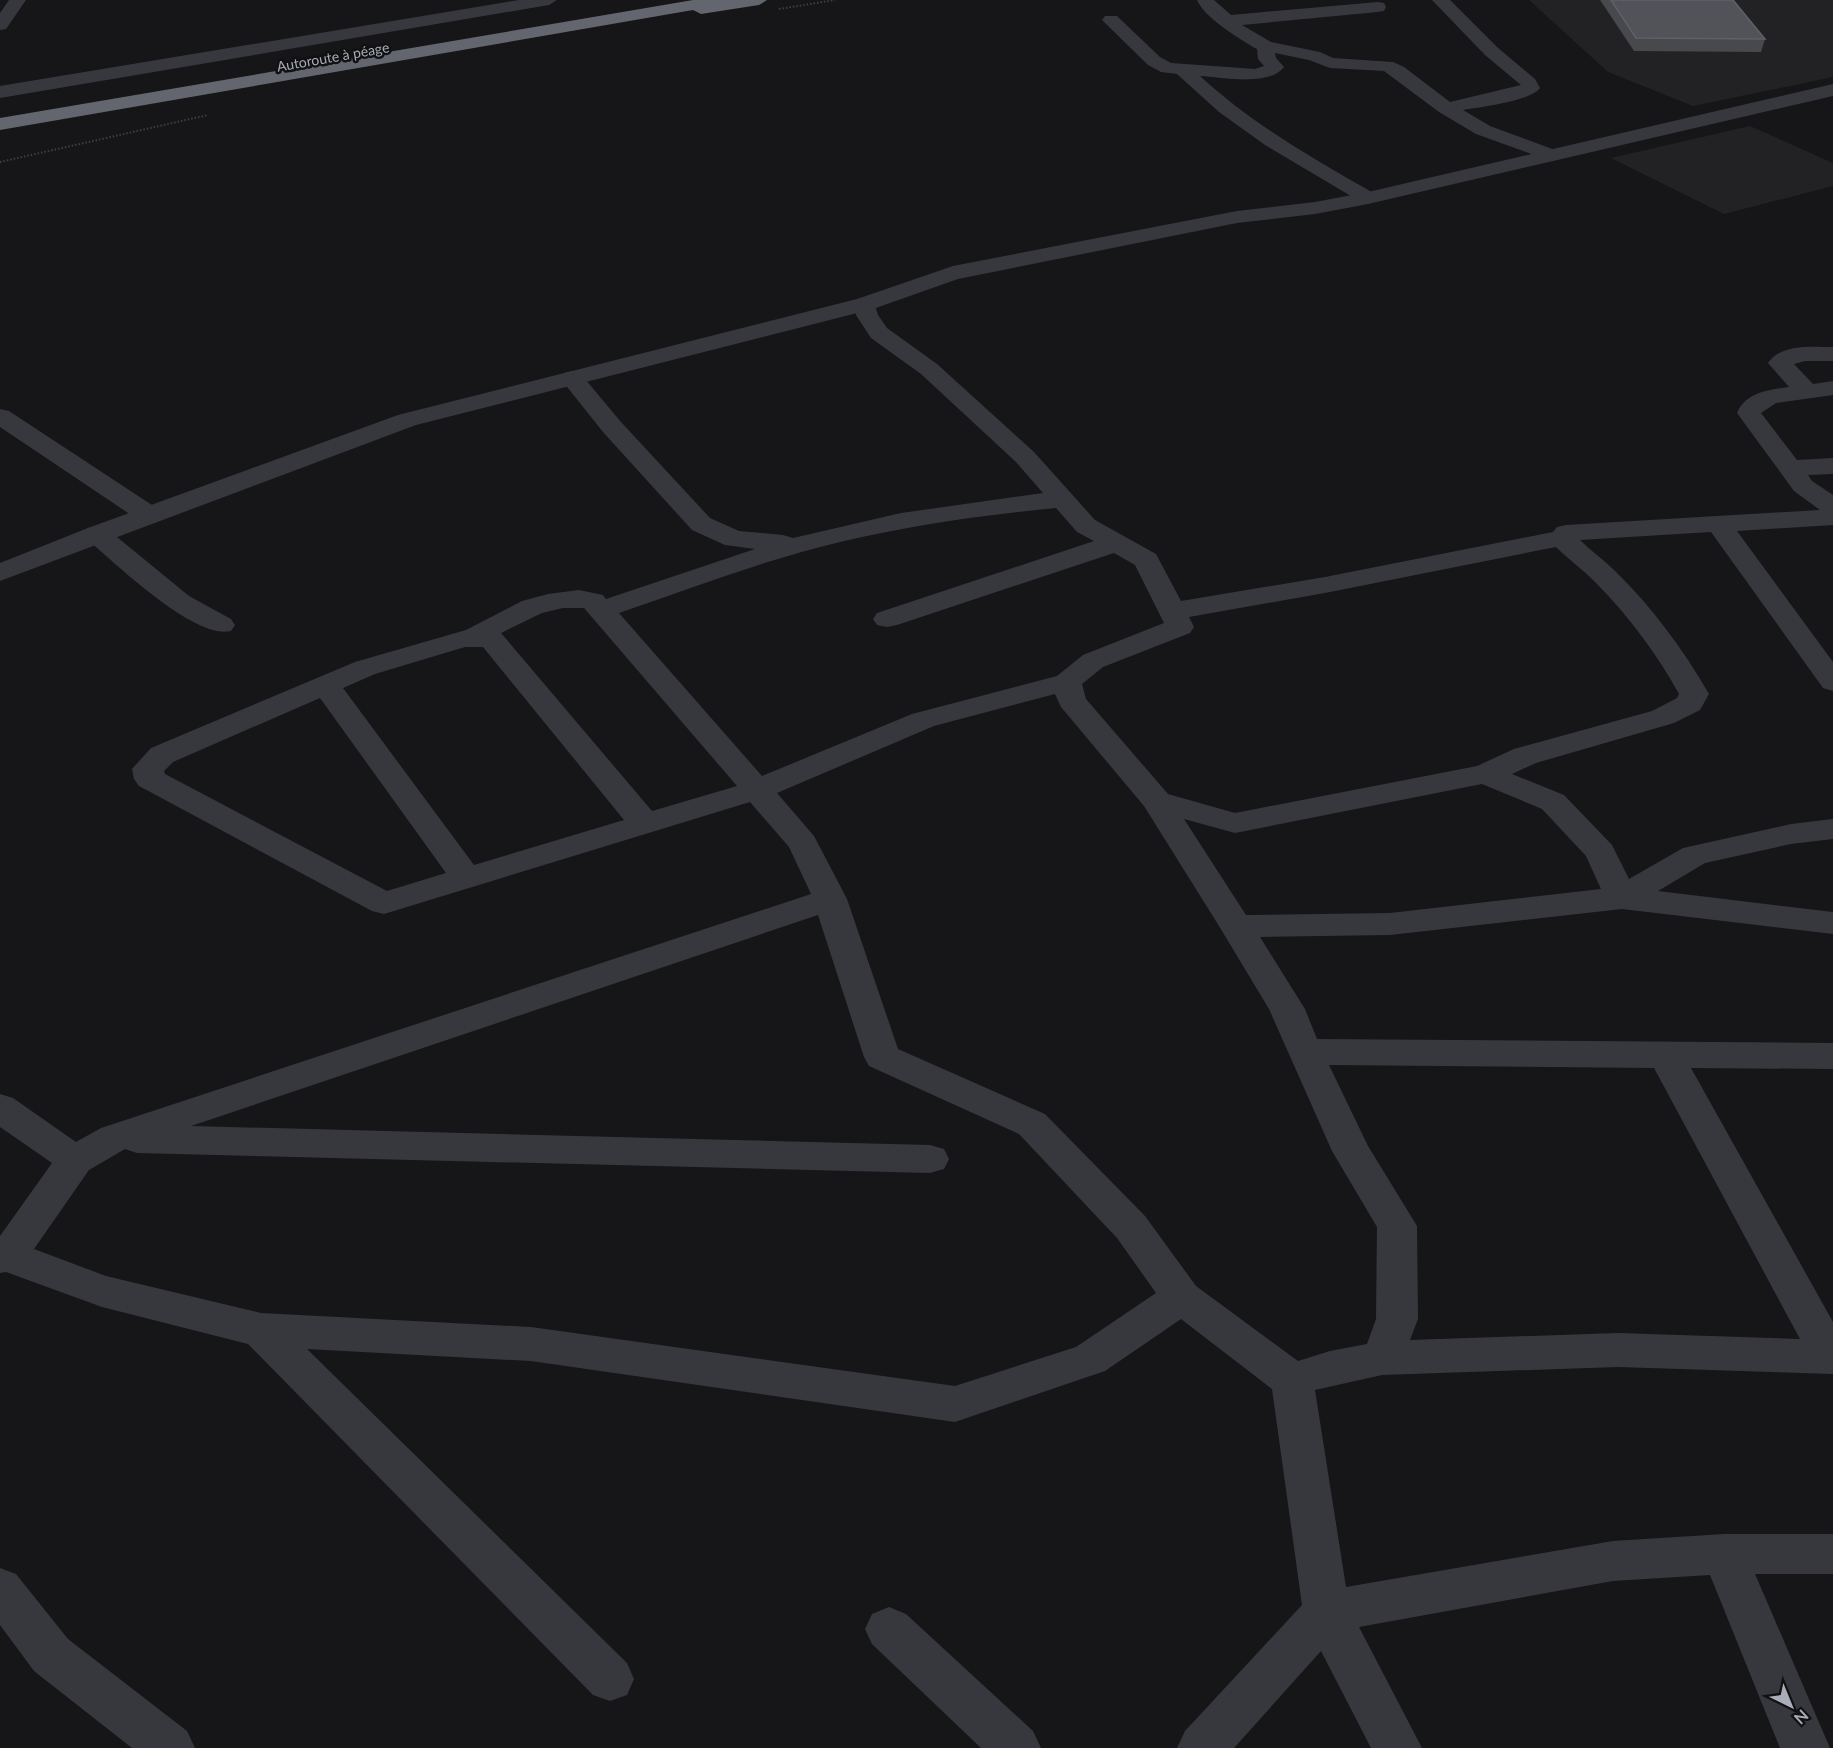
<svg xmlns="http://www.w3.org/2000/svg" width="1833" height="1748" viewBox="0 0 1833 1748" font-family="Lato,sans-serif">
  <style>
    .built { fill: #222225 }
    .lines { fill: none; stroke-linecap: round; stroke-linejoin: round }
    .path { stroke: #3d3f44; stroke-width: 2; stroke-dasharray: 1.5 2; stroke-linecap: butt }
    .minor { fill: #37383d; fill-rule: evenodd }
    .tertiary { fill: #37383d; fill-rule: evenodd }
    .motorway { fill: #63666e; fill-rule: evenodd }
    .wall { fill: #47494d }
    .building { fill: #525359; stroke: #5f6168; stroke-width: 1.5 }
    .labels { text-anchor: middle; stroke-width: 5; stroke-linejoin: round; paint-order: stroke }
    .far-street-label { font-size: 14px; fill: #a8adb8; stroke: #111113 }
  </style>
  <rect width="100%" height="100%" fill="#161618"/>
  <path class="built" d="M 1529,0 L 1600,0 L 1614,21 L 1720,0 L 1833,0 L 1833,77 L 1693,106 L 1608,72 Z
    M 1750,126 L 1833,163 L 1833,186 L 1724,214 L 1611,158 Z"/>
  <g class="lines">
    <path class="path" d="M 779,9 L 835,0
      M 0,162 L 208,115"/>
    <path class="minor" d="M 9,0 L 26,0 L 6,29 L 0,30 L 0,13 Z
      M 519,0 L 557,0 L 549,5 L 0,98 L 0,86 Z
      M 1197,0 L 1214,0 L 1231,15 L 1378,2 L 1384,3 L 1386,7 L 1384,11 L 1378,12 L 1242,25 L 1271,42 L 1320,52 L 1333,58 L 1393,62 L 1404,67 L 1450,102 L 1521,85 L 1485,55 L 1432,0 L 1450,0 L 1497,47 L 1535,79 L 1540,88 C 1531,101 1480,107 1463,110 L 1490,126 L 1555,150 L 1558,154 L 1555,158 L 1548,160 L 1476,134 L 1439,112 L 1384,71 L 1330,68 L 1309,60 L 1275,53 L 1276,58 L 1284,67 C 1269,87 1222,77 1200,76 C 1252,124 1314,159 1375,194 L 1378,198 L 1375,202 L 1361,202 L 1265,145 L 1219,112 L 1177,74 L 1161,72 L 1148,65 L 1102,20 L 1105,16 L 1117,16 L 1160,57 L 1171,63 L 1255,69 L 1264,66 L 1258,59 L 1257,49 C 1240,40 1203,16 1197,0 Z
      M 865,297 L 873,299 L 878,315 L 887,328 L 937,364 L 1034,452 L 1095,520 L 1156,554 L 1181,601 L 1325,577 L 1553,532 L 1557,527 L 1566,525 L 1820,510 L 1794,491 L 1737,413 C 1746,392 1769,390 1789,387 L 1768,363 C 1782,343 1812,347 1833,347 L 1833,361 L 1805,361 L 1794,364 L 1813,384 L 1833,381 L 1833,395 L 1776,403 L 1761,413 L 1797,460 L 1833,458 L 1833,474 L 1808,475 L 1812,481 L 1833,495 L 1833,525 L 1737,531 L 1833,662 L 1833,691 L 1823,688 L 1711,532 L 1580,540 C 1591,551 1604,560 1615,571 C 1652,607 1683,649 1709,694 L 1700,710 L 1674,723 L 1536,763 L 1512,774 L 1564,795 L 1612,845 L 1629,879 L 1683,848 L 1791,824 L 1833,819 L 1833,839 L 1791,844 L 1705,863 L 1658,891 L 1833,912 L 1833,934 L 1622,909 L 1390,935 L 1260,937 L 1305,1009 L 1317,1039 L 1833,1043 L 1833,1069 L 1691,1068 L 1833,1322 L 1833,1374 L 1618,1367 L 1382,1375 L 1315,1390 L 1346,1587 L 1613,1541 L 1724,1534 L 1833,1534 L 1833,1574 L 1755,1574 L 1830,1748 L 1780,1748 L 1710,1575 L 1613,1581 L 1359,1627 L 1422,1748 L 1371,1748 L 1321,1651 L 1234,1748 L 1177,1748 L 1185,1731 L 1302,1605 L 1272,1389 L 1181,1319 L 1105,1371 L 955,1422 L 531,1361 L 307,1349 L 627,1663 L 634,1679 L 627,1695 L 610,1701 L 593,1695 L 248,1344 L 102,1307 L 6,1272 L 0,1273 L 0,1236 L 52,1163 L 0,1127 L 0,1094 L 13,1098 L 76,1142 L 101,1128 L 811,894 L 789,847 L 750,802 L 384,914 L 372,911 L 139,786 L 134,779 L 132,769 L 151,748 L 355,662 L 466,630 L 522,601 L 548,594 L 579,590 L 603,595 L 606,599 L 755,549 L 725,545 L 692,530 L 603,432 L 560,378 L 564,373 L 572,371 L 580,373 L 621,422 L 710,518 L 739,531 L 783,535 L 793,538 L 901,513 L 1043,493 L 1016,462 L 921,374 L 871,338 L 856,315 L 854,304 L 857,299 ZM 1056,508 L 1077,532 L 1094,541 L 877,613 L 873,619 L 877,625 L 887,627 L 897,625 L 1114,553 L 1135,565 L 1164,623 L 1083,655 L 1057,676 L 912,714 L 762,776 L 619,613 C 692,588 764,560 840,542 C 911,525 983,515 1056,508 ZM 1556,547 C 1569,560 1585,571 1598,585 C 1630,618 1657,654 1679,694 L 1677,698 L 1652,711 L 1514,749 L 1477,766 L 1235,813 L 1168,794 L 1086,699 L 1082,684 L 1103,667 L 1190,633 L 1194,627 L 1189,617 L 1325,593 ZM 563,608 L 584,608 L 737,786 L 652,811 L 501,633 L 542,613 ZM 465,647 L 483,647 L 624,820 L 474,865 L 343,688 L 375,674 ZM 1055,694 L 1061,707 L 1144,806 L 1219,926 L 1269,1009 L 1332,1151 L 1377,1227 L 1376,1319 L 1367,1344 L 1330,1351 L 1298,1361 L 1196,1286 L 1145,1216 L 1045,1114 L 898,1049 L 847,899 L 814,836 L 777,793 L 934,726 ZM 320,698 L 446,873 L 387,891 L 165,774 L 164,771 L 173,762 ZM 1482,784 L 1542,809 L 1586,856 L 1601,889 L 1390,913 L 1246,915 L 1184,819 L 1235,833 ZM 818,915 L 864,1057 L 869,1066 L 1019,1134 L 1117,1238 L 1156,1293 L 1076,1347 L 955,1386 L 531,1327 L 261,1313 L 106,1276 L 34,1249 L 89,1170 L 125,1149 L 137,1153 L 930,1173 L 944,1169 L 949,1159 L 944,1149 L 930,1145 L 191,1126 ZM 1329,1065 L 1654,1068 L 1800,1339 L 1618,1333 L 1410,1340 L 1418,1319 L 1417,1226 L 1368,1146 Z
      M 0,409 L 9,411 L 158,509 L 162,515 L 158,521 L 149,523 L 140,521 L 0,427 Z
      M 97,526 L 106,528 L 189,596 L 231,619 L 235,625 L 231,631 C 195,640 116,564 88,540 L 84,534 L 88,528 Z
      M 0,1568 L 16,1574 L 68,1639 L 187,1731 L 195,1748 L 132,1748 L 34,1671 L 0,1625 Z
      M 889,1607 L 906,1614 L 1033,1731 L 1041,1748 L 981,1748 L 872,1644 L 865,1629 L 872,1614 Z"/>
    <path class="tertiary" d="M 1833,84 L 1833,96 L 1368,204 L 1315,214 L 1237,223 L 958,279 L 873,309 L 416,425 L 0,581 L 0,563 L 88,528 L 398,415 L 857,299 L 953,266 L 1237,211 L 1315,202 L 1368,192 Z"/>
    <path class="motorway" d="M 693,0 L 767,0 L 759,5 L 701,14 L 693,10 L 0,130 L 0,118 Z"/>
  </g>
  <path class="wall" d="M 1600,0 L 1733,0 L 1765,39 L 1761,52 L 1634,51 Z"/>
  <path class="building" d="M 1611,0 L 1733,0 L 1765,39 L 1636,38 Z"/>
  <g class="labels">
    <g class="far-street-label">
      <text transform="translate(333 57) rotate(-10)" y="5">Autoroute à péage</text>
    </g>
  </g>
  <g transform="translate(1791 1706) rotate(137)" stroke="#111113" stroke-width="4.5" paint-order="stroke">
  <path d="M0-4.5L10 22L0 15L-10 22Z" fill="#a8adb8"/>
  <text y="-9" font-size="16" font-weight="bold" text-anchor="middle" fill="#a8adb8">N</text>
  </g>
</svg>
